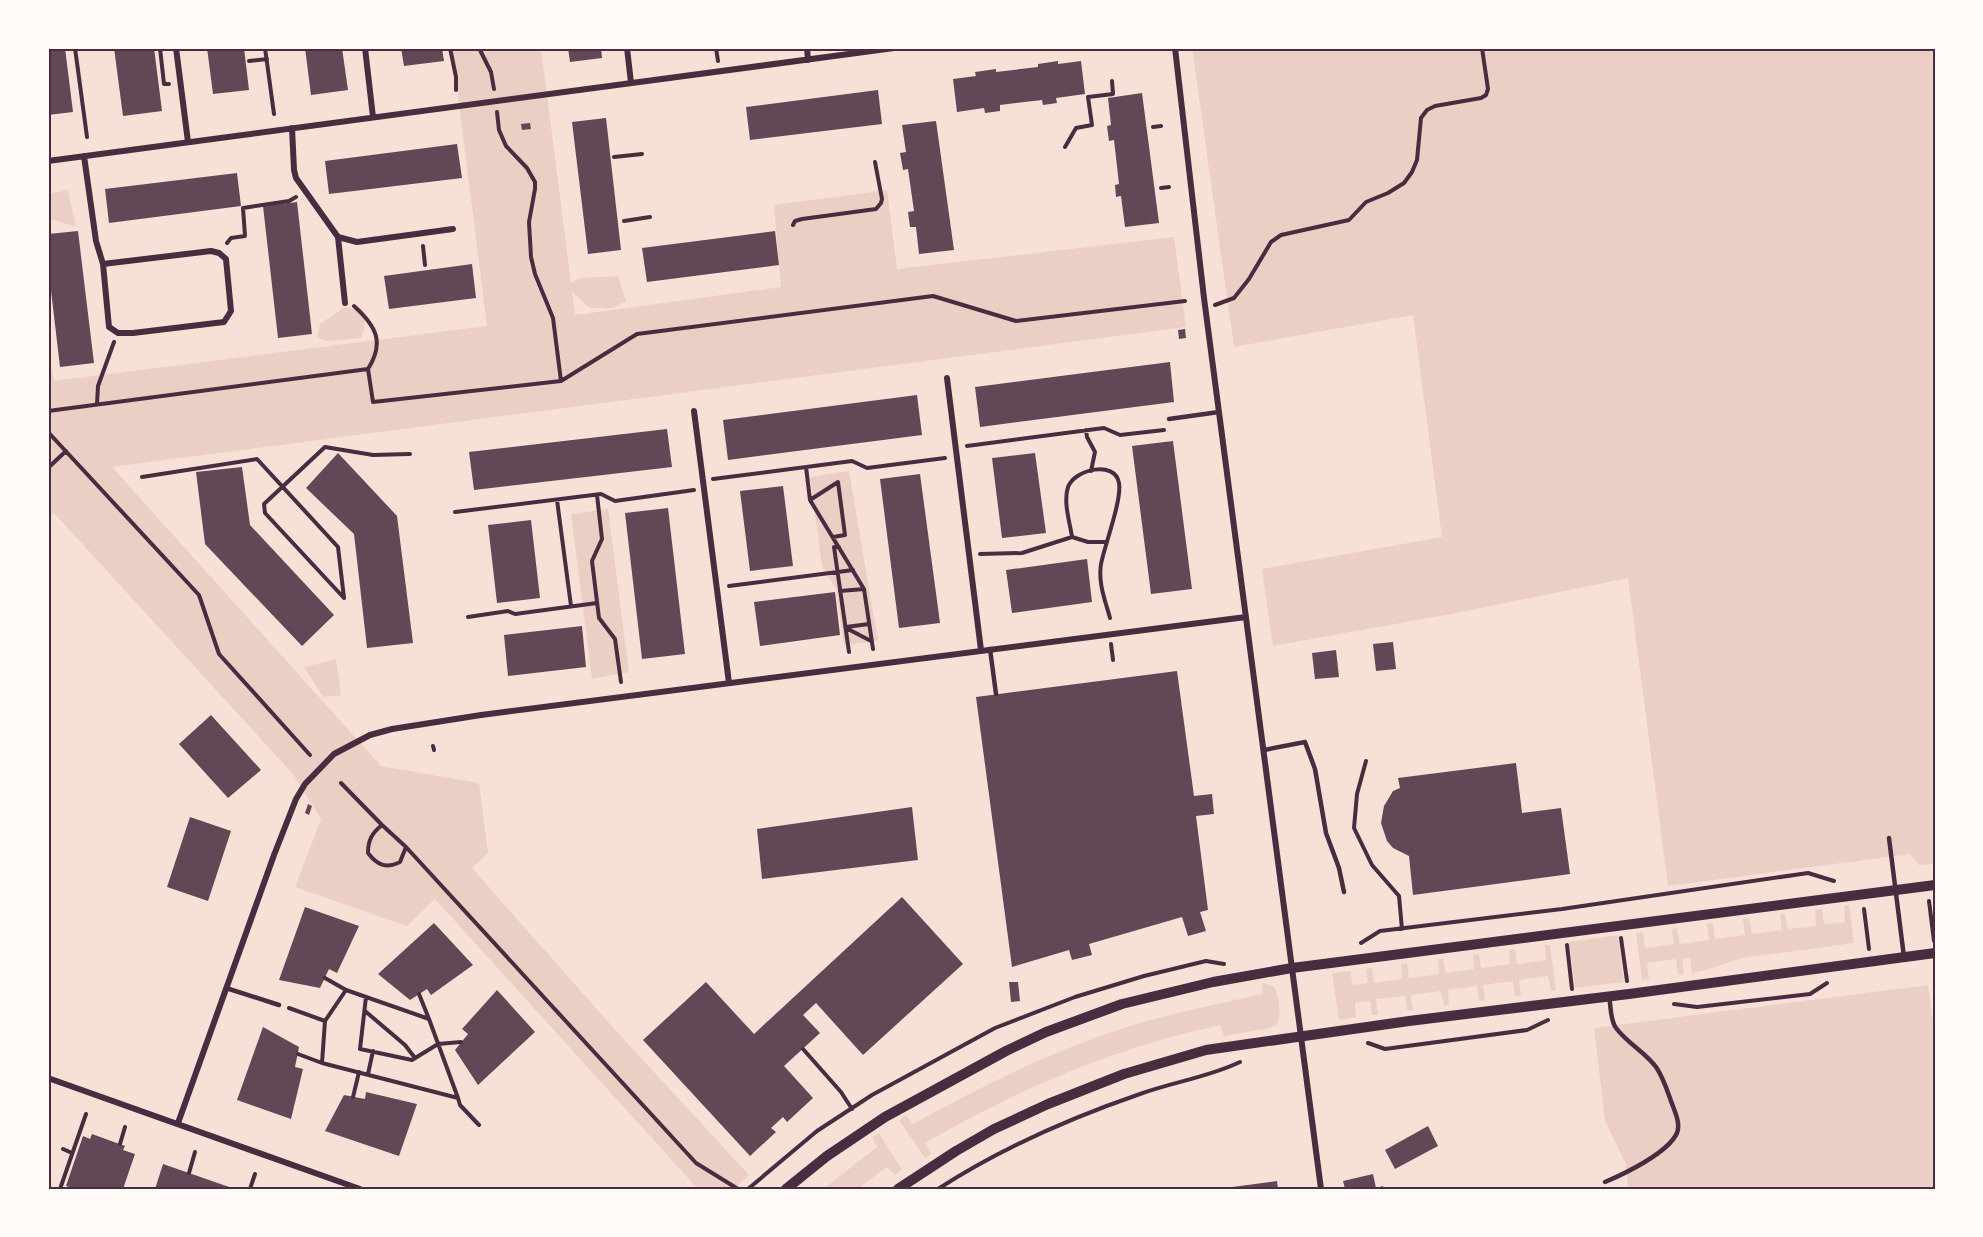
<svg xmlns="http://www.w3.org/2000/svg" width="1983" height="1237" viewBox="0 0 1983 1237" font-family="Lato,sans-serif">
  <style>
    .green { fill: #ebcfc5 }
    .building { fill: #644757 }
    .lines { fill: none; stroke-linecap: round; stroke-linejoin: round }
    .path { stroke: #4a2c40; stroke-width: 4 }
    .service { stroke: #4a2c40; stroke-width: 4.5 }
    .minor { stroke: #4a2c40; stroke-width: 6 }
    .tertiary { stroke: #4a2c40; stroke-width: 10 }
    .neatline { fill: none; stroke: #4a2c40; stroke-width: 2 }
  </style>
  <rect width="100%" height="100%" fill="#f7e1d7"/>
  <path class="green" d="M 452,48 L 541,48 L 571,283 L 579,278 L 618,276 L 626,301 L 613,308 L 590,308 L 572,292 L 575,315 L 781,287 L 774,205 L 887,190 L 897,269 L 1174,237 L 1186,327 L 112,467 L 381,766 L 479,783 L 488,853 L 472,868 L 618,1033 L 749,1175 L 734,1189 L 698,1189 L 435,899 L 407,926 L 295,887 L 321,819 L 292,773 L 53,512 L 48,524 L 48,346 L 54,381 L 487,326 Z
    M 1192,48 L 1935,48 L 1935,864 L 1919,865 L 1910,854 L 1668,886 L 1628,578 L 1451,614 L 1273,646 L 1262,569 L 1442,537 L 1413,315 L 1234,347 Z
    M 68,190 L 76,227 L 48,218 L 48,194 Z
    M 345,307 C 365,310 369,320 361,338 L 325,341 L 317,337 L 320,324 Z
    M 849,471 L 878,641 L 844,645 L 836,589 L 822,566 L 810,477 Z
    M 608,509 L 629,672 L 592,679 L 571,514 Z
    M 336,659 L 341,695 L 323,697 L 304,667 Z
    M 1849,905 L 1854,943 L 1742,958 L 1706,970 L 1692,973 L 1690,958 L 1682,959 L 1684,974 L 1678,975 L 1676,959 L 1647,963 L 1649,979 L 1642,980 L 1636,933 L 1643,932 L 1645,948 L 1674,944 L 1672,929 L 1677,928 L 1680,944 L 1709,940 L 1707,924 L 1713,923 L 1715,939 L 1745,935 L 1743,919 L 1749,918 L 1752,934 L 1782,930 L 1780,914 L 1785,914 L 1788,929 L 1816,926 L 1815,910 L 1822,909 L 1824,924 L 1845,922 L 1844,906 Z
    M 1618,935 L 1624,982 L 1575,988 L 1569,942 Z
    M 1545,945 L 1550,945 L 1556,991 L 1551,991 L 1548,976 L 1519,980 L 1521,995 L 1515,996 L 1513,981 L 1483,985 L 1485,1000 L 1479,1001 L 1477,986 L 1448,990 L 1449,1005 L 1444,1006 L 1441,991 L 1411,995 L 1413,1010 L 1407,1010 L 1405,996 L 1376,999 L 1378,1015 L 1372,1015 L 1370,1001 L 1355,1002 L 1356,1017 L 1339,1020 L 1332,973 L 1350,971 L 1353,985 L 1368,983 L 1366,969 L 1372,968 L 1374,983 L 1402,979 L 1401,964 L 1407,963 L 1409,978 L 1439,974 L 1438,959 L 1443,959 L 1446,973 L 1474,969 L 1473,955 L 1479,954 L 1481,968 L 1510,964 L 1509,950 L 1515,949 L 1517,964 L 1546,960 Z
    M 1262,983 L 1274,986 C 1279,998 1282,1012 1277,1024 L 1270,1028 L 1224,1036 L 1220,1025 C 1113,1048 1019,1089 925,1143 L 931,1153 L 925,1158 L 899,1120 L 906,1115 L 913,1124 C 987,1083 1062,1046 1143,1022 C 1182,1011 1223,1003 1263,994 Z
    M 1928,985 L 1935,1037 L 1935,1189 L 1628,1189 L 1626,1164 L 1605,1121 L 1594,1028 Z
    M 879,1133 L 902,1170 L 895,1175 L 887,1167 L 857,1189 L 823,1189 L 877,1147 L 872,1137 Z"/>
  <path class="building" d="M 48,48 L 65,48 L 73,112 L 48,115 Z
    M 114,48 L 154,48 L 162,111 L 123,116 Z
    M 207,48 L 244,48 L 249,90 L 213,94 Z
    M 305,48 L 342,48 L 348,90 L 311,95 Z
    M 401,48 L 442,48 L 444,61 L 404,66 Z
    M 568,48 L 601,48 L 602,58 L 570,62 Z
    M 1058,61 L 1058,64 L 1081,61 L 1085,94 L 1056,98 L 1057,103 L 1043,105 L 1042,100 L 1000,105 L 1000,111 L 985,113 L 984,108 L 957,112 L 953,79 L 976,76 L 975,72 L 996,69 L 996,72 L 1038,67 L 1038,64 Z
    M 878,90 L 882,124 L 750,140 L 746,107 Z
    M 1142,93 L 1159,223 L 1125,227 L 1121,196 L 1116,197 L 1115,185 L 1119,184 L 1114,140 L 1109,141 L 1107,126 L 1111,125 L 1108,98 Z
    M 606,118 L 621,250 L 588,254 L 572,122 Z
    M 936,121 L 954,250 L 919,254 L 916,227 L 910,227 L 908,212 L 914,211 L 908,169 L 903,170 L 900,153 L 906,152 L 902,125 Z
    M 530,123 L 531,129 L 522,130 L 521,124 Z
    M 457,144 L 462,178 L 329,194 L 325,161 Z
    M 237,173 L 241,206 L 109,223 L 105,189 Z
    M 297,202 L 312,334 L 278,338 L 263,206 Z
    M 78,231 L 94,363 L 60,367 L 48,265 L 48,234 Z
    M 775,231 L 779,265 L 647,282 L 642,248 Z
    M 472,264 L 476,298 L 389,309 L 384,276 Z
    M 1185,329 L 1186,338 L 1179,339 L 1178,330 Z
    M 1170,362 L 1174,402 L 980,427 L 975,387 Z
    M 917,395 L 922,435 L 728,460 L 723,420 Z
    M 667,429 L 672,467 L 474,490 L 469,452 Z
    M 1173,441 L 1192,589 L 1151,594 L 1132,446 Z
    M 338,453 L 397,516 L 413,643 L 367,648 L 354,534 L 306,488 Z
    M 1035,453 L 1046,533 L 1002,538 L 992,458 Z
    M 242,467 L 250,525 L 334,615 L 302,646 L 205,544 L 196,472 Z
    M 920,474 L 940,623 L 899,628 L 880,479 Z
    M 783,486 L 793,566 L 750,571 L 740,491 Z
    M 668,508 L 685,654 L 642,659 L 625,513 Z
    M 531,520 L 540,598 L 497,603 L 488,525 Z
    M 1087,559 L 1092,602 L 1012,613 L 1006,570 Z
    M 835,592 L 840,635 L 760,646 L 754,602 Z
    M 582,626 L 586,667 L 508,676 L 504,635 Z
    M 1393,642 L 1396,669 L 1376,671 L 1373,644 Z
    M 1336,650 L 1339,677 L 1315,679 L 1312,653 Z
    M 1177,671 L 1194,796 L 1212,794 L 1214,814 L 1196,816 L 1208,910 L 1200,912 L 1206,931 L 1188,936 L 1182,917 L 1089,944 L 1092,955 L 1072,960 L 1069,950 L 1012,967 L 976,697 Z
    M 211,715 L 261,770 L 228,798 L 179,744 Z
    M 1516,763 L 1522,813 L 1561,808 L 1570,874 L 1413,895 L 1409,856 L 1393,848 L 1387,841 L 1381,823 L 1384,806 L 1393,791 L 1400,788 L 1398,778 Z
    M 308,804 L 312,806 L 309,815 L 305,813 Z
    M 912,807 L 918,860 L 762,879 L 757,829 Z
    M 190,817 L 231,831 L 208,901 L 167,887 Z
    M 902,897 L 963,964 L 863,1055 L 816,1003 L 803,1015 L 820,1033 L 784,1066 L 813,1098 L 787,1122 L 783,1117 L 771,1128 L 776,1132 L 750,1156 L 643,1040 L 706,982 L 754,1034 Z
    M 305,907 L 359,926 L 337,973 L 329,969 L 320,988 L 279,980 Z
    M 434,923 L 473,965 L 431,995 L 427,989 L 410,1000 L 378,974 Z
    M 1009,982 L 1018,982 L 1020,1001 L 1011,1002 Z
    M 497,990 L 535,1032 L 478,1085 L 455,1050 L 468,1034 L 462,1029 Z
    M 263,1027 L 299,1047 L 295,1067 L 303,1069 L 291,1119 L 237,1100 Z
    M 366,1092 L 417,1104 L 399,1156 L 325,1131 L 344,1095 L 365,1099 Z
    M 1428,1126 L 1438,1146 L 1395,1169 L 1385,1150 Z
    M 92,1134 L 125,1146 L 123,1150 L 135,1154 L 123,1189 L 75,1189 L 66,1186 L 83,1136 L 90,1139 Z
    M 163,1164 L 235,1189 L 155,1189 Z
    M 1373,1174 L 1376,1188 L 1383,1186 L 1384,1189 L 1345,1189 L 1343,1181 Z
    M 1277,1181 L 1278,1189 L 1233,1189 L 1232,1187 Z"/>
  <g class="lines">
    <path class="path" d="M 75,48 L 87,137
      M 160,48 L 164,84 L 169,84
      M 265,48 L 274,114
      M 450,48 L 456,77 L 456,90
      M 479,48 L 491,72 L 494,89
      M 716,48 L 718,61
      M 249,61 L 267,59
      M 497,112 L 499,130 L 506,146 L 527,168 L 535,182 L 535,189 L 529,222 L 531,257 L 535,274 L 553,318 L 561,381
      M 1153,127 L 1161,126
      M 1065,147 L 1076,128 L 1092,125 L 1088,97 L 1113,94 L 1112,81
      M 614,157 L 642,154
      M 1161,188 L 1169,187
      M 624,221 L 650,217
      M 793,225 L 795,221 L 802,219 L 876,209 L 881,203 L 882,199 L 875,162
      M 227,243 L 231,238 L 245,236 L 243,208 L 289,201 L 296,197
      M 423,246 L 425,265
      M 1215,305 L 1234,298 L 1249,279 L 1271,242 L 1281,235 L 1349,220 L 1366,202 L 1388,193 L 1404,183 L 1412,172 L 1417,160 L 1421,118 L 1427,110 L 1435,106 L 1481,98 L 1486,95 L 1488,89 L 1482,48
      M 354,306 C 376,326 385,342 368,369
      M 97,404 L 98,386 L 114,342
      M 48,411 L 368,369 L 373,402 L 561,381 L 637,334 L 933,296 L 1016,321 L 1185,301
      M 1086,430 L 1087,437 L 1095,452 L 1091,471
      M 48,432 L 199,595 L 219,654 L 310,755
      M 967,446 L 1104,428 L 1120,435 L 1164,430
      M 806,467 L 810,500 L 864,589 L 873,649
      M 48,468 L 66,451
      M 142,477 L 257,459 L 338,547 L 344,598
      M 713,479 L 852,461 L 867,468 L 945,458
      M 597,495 L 602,539 L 592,561 L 599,618 L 615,639 L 621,682
      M 557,500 L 571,606
      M 810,500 L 838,482 L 845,535 L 833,537
      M 455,512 L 601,494 L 615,501 L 694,490
      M 1072,537 C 1070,523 1063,502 1068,487 C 1075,469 1115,460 1119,483 C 1122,500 1105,544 1101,564 C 1098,583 1105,600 1110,618
      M 839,547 L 834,547 L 849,652
      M 980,554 L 1022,553 L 1072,537 L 1088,542 L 1106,542
      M 729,586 L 853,570
      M 840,591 L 864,589
      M 344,598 L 265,513 L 264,504 L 325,447 L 373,455 L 410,454
      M 468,617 L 508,611 L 515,614 L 597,603
      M 846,627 L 869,624
      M 846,628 L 871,641
      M 1111,644 L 1113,660
      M 433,746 L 434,750
      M 1366,761 L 1357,794 L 1354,828 L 1372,865 L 1399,896 L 1402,929
      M 341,783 L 382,825 C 372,833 368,840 368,853 C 377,865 386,869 400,862 L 406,847 L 696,1163 L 738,1189
      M 382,825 L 406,847
      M 1929,901 L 1934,941
      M 1864,909 L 1869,949
      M 1621,938 L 1627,981
      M 1361,943 L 1380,931 L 1562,909 L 1808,873 L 1834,881
      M 1567,945 L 1572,989
      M 325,978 L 346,990
      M 419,994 L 429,1019
      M 366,997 L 360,1049 L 412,1060 L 438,1044 L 461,1042
      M 1674,1004 L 1697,1007 L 1810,994 L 1827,983
      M 289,1008 L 325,1021
      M 365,1011 L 405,1045 L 415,1058
      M 1368,1043 L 1385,1049 L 1527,1030 L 1548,1020
      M 803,1049 L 841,1092 L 852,1109
      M 298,1054 L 322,1063
      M 368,1074 L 373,1051
      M 353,1097 L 359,1072
      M 458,1098 L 322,1063 L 325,1021 L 346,990 L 429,1019 L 458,1098 L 460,1105 L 479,1125
      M 120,1144 L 125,1127
      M 63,1149 L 72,1153
      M 189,1173 L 195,1152
      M 60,1189 L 86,1114
      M 250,1189 L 255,1174
      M 748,1189 L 817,1131 L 872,1095 L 995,1028 L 1075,997 L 1144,976 L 1206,961 L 1224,964
      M 938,1189 C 1000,1149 1070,1118 1140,1094 C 1173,1082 1209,1077 1240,1062"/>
    <path class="service" d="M 1169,419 L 1219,412
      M 990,649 L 996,694
      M 1264,750 L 1305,742 L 1315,769 L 1326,833 L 1339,868 L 1344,892
      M 1889,838 L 1904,957
      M 226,988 L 279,1005
      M 1605,1182 C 1624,1174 1668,1153 1677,1133 C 1681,1123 1674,1110 1671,1101 C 1667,1090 1663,1077 1656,1067 C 1645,1052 1627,1043 1616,1028 C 1610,1020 1611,1006 1609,996"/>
    <path class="minor" d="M 176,48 L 188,142
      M 365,48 L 373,117
      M 627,48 L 631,83
      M 807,48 L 808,60
      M 1175,48 L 1204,298 L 1321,1189
      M 292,128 L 294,170 L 296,178 L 338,237 L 357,242 L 453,229
      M 84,156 L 96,241 L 103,264 L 211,251 L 219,253 L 226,259 L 231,311 L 224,322 L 133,333 L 118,333 L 109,327 L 103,264
      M 48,161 L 894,48
      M 338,237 L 345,303
      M 947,378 L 981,650
      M 694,411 L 729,683
      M 48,1078 L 360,1189
      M 178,1123 L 274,855 L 296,799 L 305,784 L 334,754 L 370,735 L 392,729 L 481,715 L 1246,617"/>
    <path class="tertiary" d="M 786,1189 L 827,1156 L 885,1117 L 1006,1051 L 1046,1032 L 1122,1004 L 1213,982 L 1292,968 L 1935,885
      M 898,1189 L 956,1151 L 994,1129 L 1048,1104 L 1124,1074 L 1206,1050 L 1409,1021 L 1629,994 L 1935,953"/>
  </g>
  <rect width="1983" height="1237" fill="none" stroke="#fffaf5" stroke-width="99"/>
  <rect x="50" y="50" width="1884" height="1138" class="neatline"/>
</svg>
